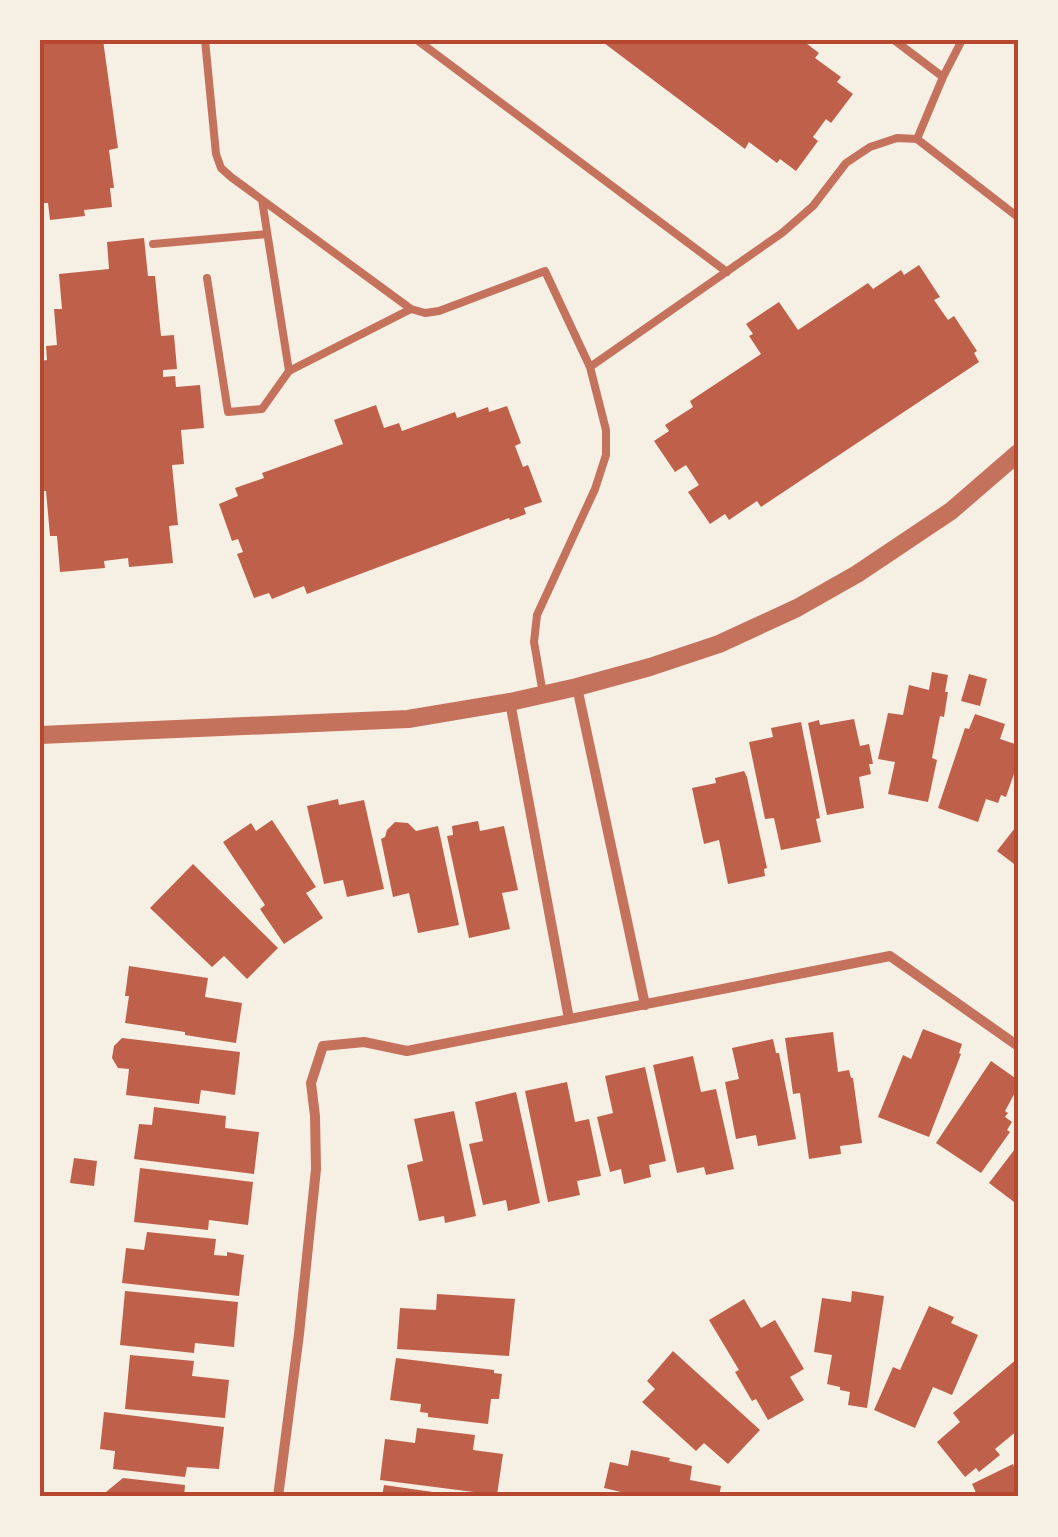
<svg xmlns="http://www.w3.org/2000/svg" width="1058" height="1537" viewBox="0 0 1058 1537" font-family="Karla,sans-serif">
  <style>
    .building { fill: #bf614a }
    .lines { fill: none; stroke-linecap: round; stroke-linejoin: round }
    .service { stroke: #c5725c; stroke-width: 8 }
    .minor { stroke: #c5725c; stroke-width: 10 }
    .tertiary { stroke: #c5725c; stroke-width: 18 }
    .neatline { fill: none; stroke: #b5482f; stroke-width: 4 }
  </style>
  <rect width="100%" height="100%" fill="#f6efe4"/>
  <path class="building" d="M 40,40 L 103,40 L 118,148 L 109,150 L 114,188 L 110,188 L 112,207 L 84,210 L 85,216 L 50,220 L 48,203 L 44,203 L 40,165 Z
    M 600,40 L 802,40 L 819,53 L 815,58 L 841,77 L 837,82 L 853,94 L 831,123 L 826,119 L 813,137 L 818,141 L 796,171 L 780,159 L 777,163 L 749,142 L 745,149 Z
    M 144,238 L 148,276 L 155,276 L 161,336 L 174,335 L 177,369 L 163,370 L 163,377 L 175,376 L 176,387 L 200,385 L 204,428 L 181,430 L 184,464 L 172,465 L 178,525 L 169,526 L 173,563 L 129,567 L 128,558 L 104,561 L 105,568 L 60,572 L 57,536 L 50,536 L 46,491 L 40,491 L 40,456 L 42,456 L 40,361 L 47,360 L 46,346 L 57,345 L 54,309 L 62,309 L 59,274 L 109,269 L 107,242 Z
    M 919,265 L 940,297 L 934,300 L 948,320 L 954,316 L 977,351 L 974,353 L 979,362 L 761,507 L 757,501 L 729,520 L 725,514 L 710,524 L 688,492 L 699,485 L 686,465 L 675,472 L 654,441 L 669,431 L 665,425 L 693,407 L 690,401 L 761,354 L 749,336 L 753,334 L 746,324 L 779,302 L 798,330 L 868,283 L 873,289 L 901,270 L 904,275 Z
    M 376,405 L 384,428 L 399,423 L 402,431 L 455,412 L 457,418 L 488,407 L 489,412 L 507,406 L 521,443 L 515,446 L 523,467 L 528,465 L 542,502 L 524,508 L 526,514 L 510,520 L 509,518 L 307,594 L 304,586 L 272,599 L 269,593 L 254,598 L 237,554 L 243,552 L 238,539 L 232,541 L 219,504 L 238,496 L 235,488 L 264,478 L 262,473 L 343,444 L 334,420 Z
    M 932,672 L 948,675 L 945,692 L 948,692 L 944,717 L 940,716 L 932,758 L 937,760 L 928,802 L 888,794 L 895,762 L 878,759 L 888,713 L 903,715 L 909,685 L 929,690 Z
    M 969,674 L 987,679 L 980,706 L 961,701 Z
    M 975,714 L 1005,724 L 1000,739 L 1018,745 L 1018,762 L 1006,797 L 1001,795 L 998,803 L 986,799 L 978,822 L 938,808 L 965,728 L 969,729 Z
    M 854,719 L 860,746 L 869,744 L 873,764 L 869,764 L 871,774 L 859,777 L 864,808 L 827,815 L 808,723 L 819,720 L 820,725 Z
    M 801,722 L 820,818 L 816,819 L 821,842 L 781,850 L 774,818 L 765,819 L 749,742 L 773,737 L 771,728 Z
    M 744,771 L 747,777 L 767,868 L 764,869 L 765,876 L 728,884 L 719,840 L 704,844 L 692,788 L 716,783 L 715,778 Z
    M 338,799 L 339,805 L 364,800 L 384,889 L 347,897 L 343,880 L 324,884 L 307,806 Z
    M 272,820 L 316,887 L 306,893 L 323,918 L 284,944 L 260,909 L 265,905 L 223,842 L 251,823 L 256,831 Z
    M 478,821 L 480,831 L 504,826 L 518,890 L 502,893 L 510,929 L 469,938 L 447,836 L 453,835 L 452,826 Z
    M 395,822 L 408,823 L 416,831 L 438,826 L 459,925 L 418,933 L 409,893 L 393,897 L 381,839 L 385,837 L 387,830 Z
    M 1018,824 L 1018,867 L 997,851 Z
    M 193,864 L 278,948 L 247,979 L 224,956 L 212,967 L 150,908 Z
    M 129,966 L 208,978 L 205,997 L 242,1003 L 236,1043 L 185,1035 L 185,1032 L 125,1023 L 129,996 L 125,996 Z
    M 923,1029 L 962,1044 L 959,1053 L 961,1054 L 929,1137 L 878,1117 L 903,1055 L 911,1059 Z
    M 833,1032 L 838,1072 L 849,1070 L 851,1078 L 853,1078 L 862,1143 L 840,1146 L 841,1154 L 809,1159 L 800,1093 L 793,1094 L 785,1038 Z
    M 122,1038 L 240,1052 L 235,1095 L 201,1090 L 199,1104 L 126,1095 L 129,1069 L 118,1068 L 112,1058 L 114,1046 Z
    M 773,1039 L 776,1053 L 779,1053 L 796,1139 L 758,1146 L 756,1135 L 736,1139 L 725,1082 L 739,1079 L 732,1048 Z
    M 693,1056 L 701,1092 L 716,1089 L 734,1169 L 706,1175 L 704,1167 L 677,1173 L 653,1065 Z
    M 991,1061 L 1018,1080 L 1018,1087 L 1005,1111 L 1008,1113 L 1005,1117 L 1012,1122 L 1007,1130 L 1010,1132 L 981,1173 L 936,1143 Z
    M 645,1067 L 666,1161 L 649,1165 L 651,1177 L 624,1184 L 621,1169 L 610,1172 L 597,1117 L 613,1113 L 605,1076 Z
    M 567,1082 L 575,1122 L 589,1119 L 601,1176 L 577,1181 L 580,1195 L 548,1202 L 525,1091 Z
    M 516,1092 L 540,1203 L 508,1211 L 506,1200 L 483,1205 L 469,1144 L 483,1141 L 475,1102 Z
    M 154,1107 L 226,1116 L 225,1128 L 259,1132 L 254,1174 L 134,1159 L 139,1124 L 152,1125 Z
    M 454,1111 L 476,1216 L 445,1223 L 444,1216 L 419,1221 L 407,1165 L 423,1161 L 414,1119 Z
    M 1018,1145 L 1018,1205 L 989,1183 Z
    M 74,1158 L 97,1161 L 94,1186 L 70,1183 Z
    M 140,1168 L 253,1182 L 248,1225 L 209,1220 L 208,1230 L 134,1222 Z
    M 147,1232 L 216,1239 L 214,1255 L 227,1256 L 227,1252 L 244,1255 L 239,1296 L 122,1283 L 126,1248 L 144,1250 Z
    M 125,1291 L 238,1302 L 234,1347 L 195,1343 L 194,1353 L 120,1345 Z
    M 852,1291 L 884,1296 L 867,1408 L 848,1405 L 850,1392 L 840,1390 L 840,1387 L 827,1384 L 832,1355 L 814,1352 L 822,1298 L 851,1302 Z
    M 437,1294 L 515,1299 L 509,1356 L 397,1349 L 400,1308 L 436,1310 Z
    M 744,1299 L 761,1328 L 775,1320 L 804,1369 L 790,1377 L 804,1400 L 768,1420 L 756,1399 L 752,1401 L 735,1372 L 739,1370 L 709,1320 Z
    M 929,1306 L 954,1317 L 951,1323 L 978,1335 L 952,1395 L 933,1387 L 915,1428 L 874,1410 L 893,1367 L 900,1370 Z
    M 673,1351 L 760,1430 L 728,1464 L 704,1443 L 696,1451 L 642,1402 L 655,1389 L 647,1381 Z
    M 130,1355 L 194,1361 L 192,1376 L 229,1380 L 225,1418 L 125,1409 Z
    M 396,1358 L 494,1370 L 494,1373 L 502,1374 L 499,1399 L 491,1399 L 488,1424 L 428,1417 L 428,1413 L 420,1412 L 421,1404 L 390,1400 Z
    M 1018,1358 L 1018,1430 L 995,1449 L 1000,1455 L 979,1472 L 976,1468 L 965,1477 L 937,1442 L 960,1422 L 953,1413 Z
    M 104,1412 L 224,1427 L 219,1469 L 187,1467 L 185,1477 L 113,1469 L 115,1451 L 100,1449 Z
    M 417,1428 L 475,1435 L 473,1450 L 503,1454 L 497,1495 L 380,1480 L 385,1439 L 415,1443 Z
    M 631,1450 L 670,1458 L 669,1461 L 692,1466 L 690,1480 L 721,1486 L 719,1497 L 620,1497 L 621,1492 L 604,1488 L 610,1462 L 628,1466 Z
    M 1013,1464 L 1016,1472 L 1018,1471 L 1018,1497 L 978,1497 L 972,1484 Z
    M 123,1478 L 185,1485 L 184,1497 L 110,1497 L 106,1492 Z
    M 384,1485 L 454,1495 L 454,1497 L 382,1497 Z"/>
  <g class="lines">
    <path class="service" d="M 205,40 L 216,154 L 221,168 L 231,177 L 411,309 L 425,313 L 439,311 L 545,271 L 590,367
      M 417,40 L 727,272
      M 894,40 L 943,77
      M 917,139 L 943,77 L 962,40
      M 262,200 L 289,371
      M 153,244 L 267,234
      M 207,278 L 228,412 L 262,409 L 289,371 L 411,309
      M 543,694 L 534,642 L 537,615 L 595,489 L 606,455 L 606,430 L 590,367 L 782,233 L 813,206 L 846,163 L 870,147 L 897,138 L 917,139 L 1018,217"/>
    <path class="minor" d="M 577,687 L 645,1005
      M 510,702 L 569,1019
      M 278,1497 L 299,1334 L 316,1169 L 315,1116 L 311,1083 L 323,1046 L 364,1042 L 407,1051 L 890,956 L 1018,1046"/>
    <path class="tertiary" d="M 40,735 L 408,719 L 510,702 L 577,687 L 650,667 L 719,644 L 797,608 L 857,574 L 951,511 L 1018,453"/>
  </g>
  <rect width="1058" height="1537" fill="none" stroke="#f6efe4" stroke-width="85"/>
  <rect x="42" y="42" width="974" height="1452" class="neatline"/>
</svg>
